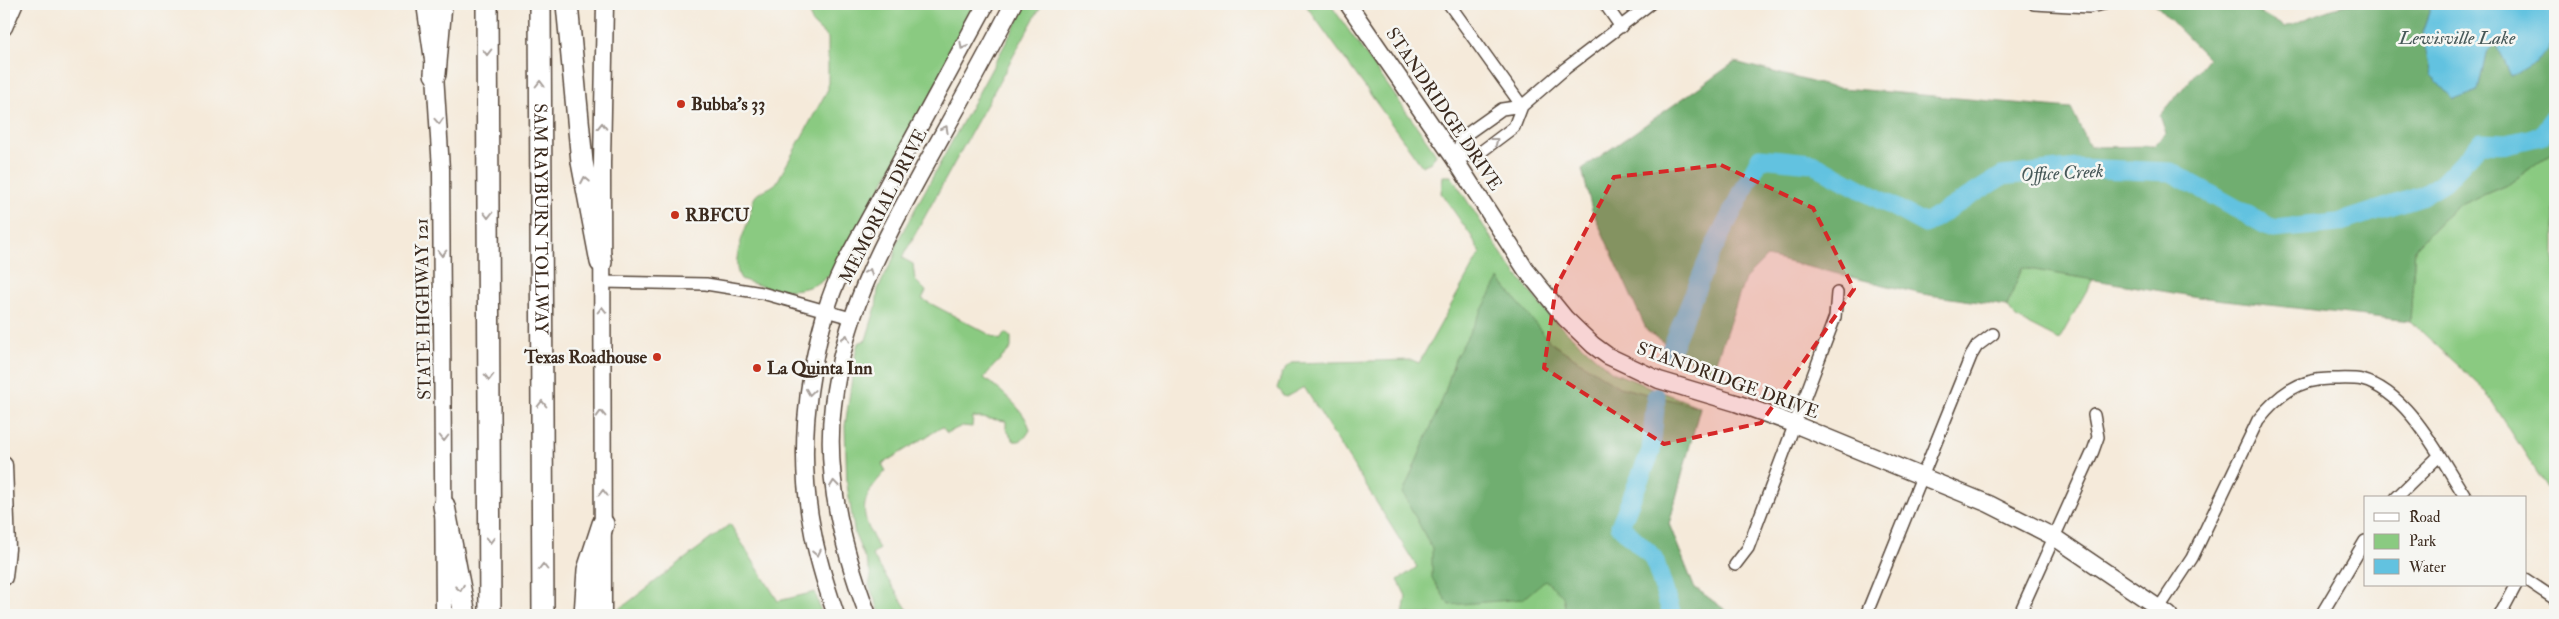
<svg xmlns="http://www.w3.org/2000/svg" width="2559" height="619" viewBox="0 0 2559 619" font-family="'IM FELL Double Pica',serif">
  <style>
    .green { fill: #8aca81; stroke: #627a50 }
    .forest { fill: #6fae6f; stroke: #556c46 }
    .water { fill: #62c2e0; stroke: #4e767f }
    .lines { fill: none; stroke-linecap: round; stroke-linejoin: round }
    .river { stroke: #62c2e0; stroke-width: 19 }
    .street-casing { stroke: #57473a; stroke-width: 14 }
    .secondary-casing { stroke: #57473a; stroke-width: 19 }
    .highway-casing { stroke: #57473a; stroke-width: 24 }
    .street { stroke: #fff; stroke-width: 11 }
    .secondary { stroke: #fff; stroke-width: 16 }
    .highway { stroke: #fff; stroke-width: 21 }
    .oneway { stroke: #a79f9a }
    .marked { fill: #d62828; fill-opacity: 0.2; stroke: #d62828; stroke-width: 4; stroke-dasharray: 10 6; stroke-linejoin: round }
    .poi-dot { fill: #c8321e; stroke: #f6f6f2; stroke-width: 2 }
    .labels { text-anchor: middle; stroke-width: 5; stroke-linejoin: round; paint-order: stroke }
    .poi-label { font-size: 18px; font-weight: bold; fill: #3b2a1e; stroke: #f6f6f2; text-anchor: start }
    .street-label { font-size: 18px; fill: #3b2a1e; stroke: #f6f6f2 }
    .water-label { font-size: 19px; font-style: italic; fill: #475858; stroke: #f6f6f2 }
  </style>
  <rect width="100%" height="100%" fill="#f6f6f2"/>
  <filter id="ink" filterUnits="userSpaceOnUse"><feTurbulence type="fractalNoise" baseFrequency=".02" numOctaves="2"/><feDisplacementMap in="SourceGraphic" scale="10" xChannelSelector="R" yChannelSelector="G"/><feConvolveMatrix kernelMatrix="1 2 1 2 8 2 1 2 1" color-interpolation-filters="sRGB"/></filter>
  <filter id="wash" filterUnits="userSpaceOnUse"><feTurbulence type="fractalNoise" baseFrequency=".0096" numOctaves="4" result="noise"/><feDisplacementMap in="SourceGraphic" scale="20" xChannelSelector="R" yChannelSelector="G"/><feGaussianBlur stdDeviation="1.12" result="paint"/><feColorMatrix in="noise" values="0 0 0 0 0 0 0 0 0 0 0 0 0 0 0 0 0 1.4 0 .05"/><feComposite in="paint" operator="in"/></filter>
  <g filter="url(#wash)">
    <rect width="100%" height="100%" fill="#f5eada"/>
    <path class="green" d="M 816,4 L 980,4 L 838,267 C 811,298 776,293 741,279 C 730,263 743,236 749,219 C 751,212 751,203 755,197 C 758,191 771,189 777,182 L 828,89 L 828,38 L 813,24 L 810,16 Z
      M 1027,4 L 1042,4 L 902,258 L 913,264 L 915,280 L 926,291 L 922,299 L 1000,340 L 1005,333 L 1011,337 L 1011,348 C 1002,359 993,365 984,378 C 1000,390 1026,410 1030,430 C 1025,438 1023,442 1014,441 L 1006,429 L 1006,421 L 973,417 L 972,427 L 962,426 L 947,433 L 942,427 L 882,464 L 886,471 C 857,501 860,514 879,549 L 872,555 L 911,615 L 881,615 L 869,585 L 871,576 L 868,566 L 855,535 L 847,485 L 845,426 L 856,351 L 858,343 L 866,340 L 876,307 L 878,289 L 895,255 L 896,244 Z
      M 1305,4 L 1330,4 L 1430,145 L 1436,154 L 1431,162 L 1422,166 Z
      M 2555,150 L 2555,496 L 2547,488 L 2484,389 L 2410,321 L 2415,248 L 2455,207 L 2509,184 Z
      M 1443,176 L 1451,176 L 1507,262 L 1550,317 L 1612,372 L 1700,407 L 1669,524 L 1694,587 L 1732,615 L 1541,615 L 1540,610 L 1507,615 L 1403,615 L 1406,596 L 1398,580 L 1417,567 L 1304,387 L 1286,397 L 1283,396 L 1277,388 L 1282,373 L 1291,363 L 1412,360 L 1419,363 L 1480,253 L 1472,237 L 1441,193 Z
      M 2022,268 L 2093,279 L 2059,340 L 2016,318 L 2007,306 Z
      M 730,524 L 778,601 L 815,592 L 822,615 L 618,615 L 617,611 Z"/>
    <path class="forest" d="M 2155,4 L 2245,4 L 2285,27 L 2344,4 L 2432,4 L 2422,32 L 2478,91 L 2486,53 L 2496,43 L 2511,76 L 2554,42 L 2555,31 L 2555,150 L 2509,184 L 2455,207 L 2415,248 L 2410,321 L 2198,297 L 2022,268 L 2007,306 L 1922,294 L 1767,257 L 1745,279 L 1711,375 L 1647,331 L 1592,210 L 1582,169 L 1735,62 L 1831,87 L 2071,108 L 2090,147 L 2154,146 L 2166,133 L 2160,116 L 2208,58 Z
      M 1499,279 L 1550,342 L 1619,387 L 1700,407 L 1669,524 L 1694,587 L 1732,615 L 1566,615 L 1563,596 L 1545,580 L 1523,599 L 1449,605 L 1432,578 L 1432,549 L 1403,493 L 1443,398 L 1455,359 Z"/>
    <path class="water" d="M 2432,4 L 2555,4 C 2555,50 2552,54 2511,76 L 2496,43 L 2486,53 L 2478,91 L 2454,100 L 2431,76 L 2422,32 Z"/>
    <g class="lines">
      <path class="river" d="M 1670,352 L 1710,255 L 1760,158 L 1812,163 L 1925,224 L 2002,176 L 2078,168 L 2171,172 L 2273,229 L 2338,223 L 2421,196 L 2444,182 L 2481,143 L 2507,144 L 2541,136 L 2555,117
        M 1656,397 L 1651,451 L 1620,526 L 1654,558 L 1672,615"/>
    </g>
  </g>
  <g filter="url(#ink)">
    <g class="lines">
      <g class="street-casing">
        <path id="street" d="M 1449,4 L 1522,106
          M 1605,4 L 1621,27
          M 2034,4 L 2089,7 L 2104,4
          M 1454,158 L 1478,154 L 1514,127 L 1522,106 L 1566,68 L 1650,4
          M 1454,158 L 1464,136 L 1502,109 L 1522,106
          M 601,282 L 706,284 L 762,293 L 851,318
          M 2396,498 L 2439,456
          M 1735,565 L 1748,548 L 1835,317 L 1837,293
          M 2525,579 L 2555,599
          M 2159,608 L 2192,558 L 2258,420 C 2277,396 2299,378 2331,379 C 2341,379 2353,378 2362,380 C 2409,392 2441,460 2466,498
          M 1866,615 L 1971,356 L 1977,346 L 1993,334
          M 2019,615 L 2093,451 L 2098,437 L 2094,415
          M 2321,615 L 2365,541
          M 2500,615 L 2516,585"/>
      </g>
      <g class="secondary-casing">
        <path id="secondary" d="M 425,4 L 435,74 L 441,169 L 444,615
          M 1348,4 L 1454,158 L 1526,270 L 1565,318 L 1593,345 L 1608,356 L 1659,380 L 1736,403 L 1794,424 L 1989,504 L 2054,537 L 2169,615
          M 4,27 L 14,4
          M 4,465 L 7,549 L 4,577
          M 603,615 L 602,163 L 605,4
          M 836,615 C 826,586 817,558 812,528 C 798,457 806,380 826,311 C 837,272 861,235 880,199 C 915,134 951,69 986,4
          M 868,615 C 843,550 824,476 833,405 C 844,314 878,252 921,173 C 952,117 984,61 1013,4"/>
      </g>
      <g class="highway-casing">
        <g id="highway">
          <path d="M 487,4 L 490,615"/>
          <path id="s1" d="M 540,4 L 543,615"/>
          <path d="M 567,4 L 582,162 L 601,262"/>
          <path d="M 435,74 L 441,4"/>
          <path d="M 444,506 L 465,615"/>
          <path d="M 585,615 L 588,570 L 603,524"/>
        </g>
      </g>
      <use href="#street" class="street"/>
      <use href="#secondary" class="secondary"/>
      <use href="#highway" class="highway"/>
    </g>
    <defs><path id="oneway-chevron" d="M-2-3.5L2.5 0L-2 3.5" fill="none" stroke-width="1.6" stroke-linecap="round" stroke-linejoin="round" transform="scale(1.25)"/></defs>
    <g class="oneway">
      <use href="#oneway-chevron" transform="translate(963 46) rotate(119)"/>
      <use href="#oneway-chevron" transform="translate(487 52) rotate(90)"/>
      <use href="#oneway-chevron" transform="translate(540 84) rotate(-90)"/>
      <use href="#oneway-chevron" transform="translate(439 121) rotate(86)"/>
      <use href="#oneway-chevron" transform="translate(602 126) rotate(-89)"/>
      <use href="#oneway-chevron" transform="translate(945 129) rotate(-61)"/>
      <use href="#oneway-chevron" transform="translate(1495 141) rotate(-37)"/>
      <use href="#oneway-chevron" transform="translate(585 180) rotate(-101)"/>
      <use href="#oneway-chevron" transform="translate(488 215) rotate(90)"/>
      <use href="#oneway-chevron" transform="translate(442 253) rotate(90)"/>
      <use href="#oneway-chevron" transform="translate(869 272) rotate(-68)"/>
      <use href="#oneway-chevron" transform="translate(602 310) rotate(-90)"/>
      <use href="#oneway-chevron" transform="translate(846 338) rotate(-76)"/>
      <use href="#oneway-chevron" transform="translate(489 377) rotate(90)"/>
      <use href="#oneway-chevron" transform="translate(810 392) rotate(98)"/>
      <use href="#oneway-chevron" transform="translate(542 404) rotate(-90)"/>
      <use href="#oneway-chevron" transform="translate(601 414) rotate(-92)"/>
      <use href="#oneway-chevron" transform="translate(444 438) rotate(90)"/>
      <use href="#oneway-chevron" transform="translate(834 484) rotate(-96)"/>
      <use href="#oneway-chevron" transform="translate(603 493) rotate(-90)"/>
      <use href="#oneway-chevron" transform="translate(490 540) rotate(90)"/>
      <use href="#oneway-chevron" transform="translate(817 553) rotate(78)"/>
      <use href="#oneway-chevron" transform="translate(543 567) rotate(-90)"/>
      <use href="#oneway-chevron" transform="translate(460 588) rotate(79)"/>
    </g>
  </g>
  <path class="marked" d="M 1721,165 L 1813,208 L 1854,289 L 1761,423 L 1664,444 L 1544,368 L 1556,287 L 1614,177 Z"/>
  <g class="poi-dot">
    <circle cx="681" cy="104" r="5"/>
    <circle cx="675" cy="215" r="5"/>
    <circle cx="657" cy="357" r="5"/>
    <circle cx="757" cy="368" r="5"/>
  </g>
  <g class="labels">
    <g class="poi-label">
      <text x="691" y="110">Bubba's 33</text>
      <text x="685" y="221">RBFCU</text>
      <text x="647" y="363" text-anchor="end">Texas Roadhouse</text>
      <text x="767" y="374">La Quinta Inn</text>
    </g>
    <g class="street-label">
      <text transform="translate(1444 109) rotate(56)" y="6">STANDRIDGE DRIVE</text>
      <text transform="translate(883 206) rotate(-63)" y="6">MEMORIAL DRIVE</text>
      <text dy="6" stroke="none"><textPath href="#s1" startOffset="215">SAM RAYBURN TOLLWAY</textPath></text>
      <text transform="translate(423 309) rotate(-91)" y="6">STATE HIGHWAY 121</text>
      <text transform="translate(1728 380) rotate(20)" y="6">STANDRIDGE DRIVE</text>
    </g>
    <g class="water-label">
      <text x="2457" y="44">Lewisville Lake</text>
      <text transform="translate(2062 172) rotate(-3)" y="7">Office Creek</text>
    </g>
  </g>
  <rect width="2559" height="619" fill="none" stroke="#f6f6f2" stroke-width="20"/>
  <rect x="2364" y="496" width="162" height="90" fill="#f6f6f2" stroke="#aba49d"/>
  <rect x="2374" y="513" width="25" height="8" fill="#ffffff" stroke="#aba49d"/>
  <text x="2409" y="522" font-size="15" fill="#3b2a1e">Road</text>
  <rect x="2374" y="534" width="25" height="15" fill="#8aca81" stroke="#aba49d"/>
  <text x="2409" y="546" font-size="15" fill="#3b2a1e">Park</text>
  <rect x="2374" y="559" width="25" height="15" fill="#62c2e0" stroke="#aba49d"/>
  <text x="2409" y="572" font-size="15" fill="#3b2a1e">Water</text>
</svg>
